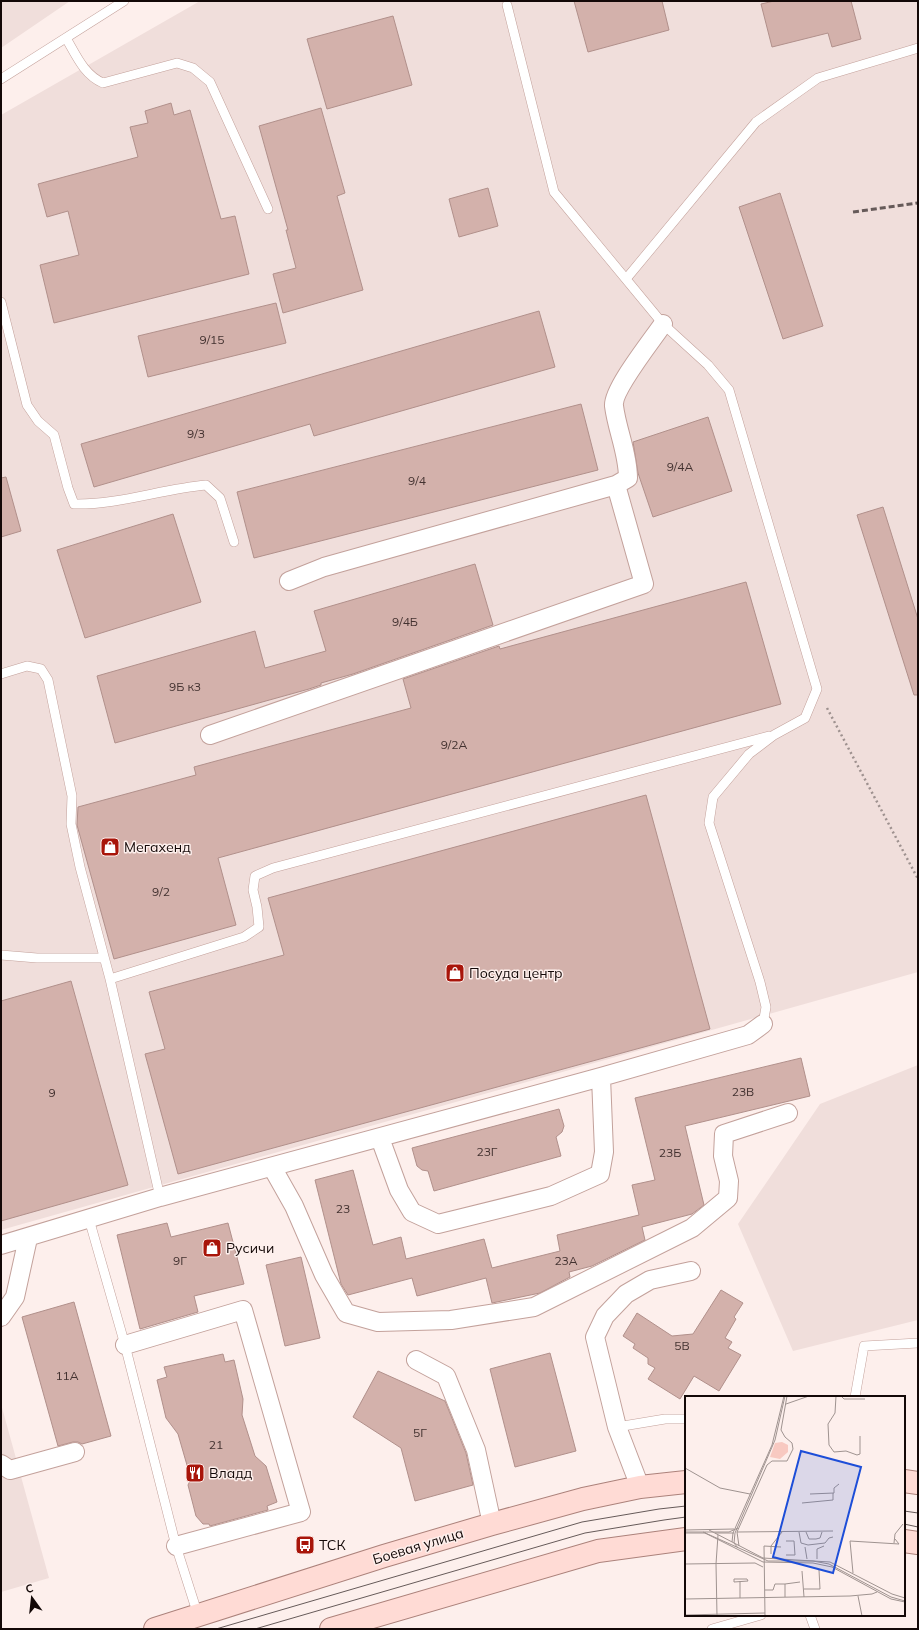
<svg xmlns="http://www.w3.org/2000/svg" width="919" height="1630" viewBox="0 0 919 1630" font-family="Mulish,sans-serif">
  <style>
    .built { fill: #f0dedb }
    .building { fill: #d3b1ab; stroke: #b1908b }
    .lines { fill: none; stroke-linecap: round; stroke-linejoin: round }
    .lane-casing { stroke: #c3a19b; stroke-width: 10 }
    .street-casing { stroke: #c3a19b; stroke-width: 20 }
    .primary-casing { stroke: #ac827b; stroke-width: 24 }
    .path { stroke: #9e918f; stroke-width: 2.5; stroke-dasharray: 2 3; stroke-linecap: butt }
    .lane { stroke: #fff; stroke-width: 9 }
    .street { stroke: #fff; stroke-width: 18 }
    .primary { stroke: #ffdbd5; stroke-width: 22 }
    .tram { stroke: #665a59; stroke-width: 1 }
    .rail { stroke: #665a59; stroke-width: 3; stroke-dasharray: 6 3; stroke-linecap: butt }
    .labels { text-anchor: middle; stroke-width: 3; stroke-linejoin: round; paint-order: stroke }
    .number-label { font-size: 12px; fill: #433230 }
    .poi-label { font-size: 14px; fill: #130807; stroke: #fdefec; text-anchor: start }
    .street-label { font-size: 14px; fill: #130807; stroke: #fdefec }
    .inset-road { fill: none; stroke: #9f9390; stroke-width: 1 }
    .view { fill: #1d4ed8; fill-opacity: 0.15; stroke: #1d4ed8; stroke-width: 2 }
    .inset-edge { fill: none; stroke: #130807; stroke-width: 2 }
  </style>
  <rect width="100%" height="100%" fill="#fdefec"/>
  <path class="built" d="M 1,1 L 70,1 L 1,48 Z
    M 200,1 L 918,1 L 918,972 L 1,1230 L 1,115 Z
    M 918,1065 L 918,1320 L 793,1351 L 738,1224 L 820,1104 Z
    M 1,1404 L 49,1578 L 1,1592 Z"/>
  <path class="building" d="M 574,1 L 662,1 L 669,30 L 588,52 Z
    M 774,1 L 851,1 L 861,39 L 832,47 L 828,33 L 772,47 L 761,4 Z
    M 393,16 L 412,85 L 327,109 L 307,39 Z
    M 171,103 L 174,115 L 190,110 L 221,219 L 235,216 L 249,274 L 54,323 L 40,265 L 79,255 L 68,211 L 47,217 L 38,184 L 138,157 L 130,127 L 148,123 L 145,111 Z
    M 321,108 L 345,193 L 337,196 L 363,290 L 283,313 L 273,274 L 296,268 L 286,230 L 288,230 L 259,126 Z
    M 488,188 L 498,226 L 459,237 L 449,199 Z
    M 780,193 L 823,326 L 783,339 L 739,207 Z
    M 276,303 L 286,343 L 148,377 L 138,336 Z
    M 539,311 L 555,367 L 314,436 L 310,424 L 94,487 L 81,444 Z
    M 581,404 L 598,470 L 254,558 L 237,492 Z
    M 708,417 L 732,491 L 653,517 L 638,473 L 633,442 Z
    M 6,477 L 21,531 L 1,537 L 1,478 Z
    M 883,507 L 918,619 L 918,695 L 914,695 L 857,515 Z
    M 173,514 L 201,602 L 85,638 L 57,550 Z
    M 475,564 L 493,625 L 353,674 L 321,683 L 321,685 L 309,689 L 115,743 L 97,676 L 255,631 L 265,668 L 326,651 L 314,611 Z
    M 746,582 L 781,704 L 218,858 L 236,925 L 114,959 L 77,825 L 78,807 L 196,775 L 194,767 L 411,708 L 403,679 L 499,646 L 500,649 Z
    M 646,795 L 710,1029 L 178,1174 L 145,1054 L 165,1049 L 149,992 L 284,955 L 268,898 Z
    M 71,981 L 128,1185 L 1,1221 L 1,1001 Z
    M 801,1058 L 810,1096 L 685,1126 L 704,1205 L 692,1214 L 642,1227 L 645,1240 L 592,1266 L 569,1272 L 570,1277 L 540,1293 L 492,1303 L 486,1278 L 417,1296 L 412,1278 L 348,1295 L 341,1284 L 315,1180 L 353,1170 L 373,1245 L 401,1237 L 406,1259 L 484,1239 L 492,1268 L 560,1251 L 557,1235 L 639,1215 L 632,1185 L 655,1180 L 635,1098 Z
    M 559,1109 L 564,1126 L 562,1132 L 556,1137 L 561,1156 L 434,1191 L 428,1171 L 422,1170 L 417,1166 L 412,1148 Z
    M 167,1223 L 171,1237 L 228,1223 L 244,1284 L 194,1296 L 198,1312 L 140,1329 L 117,1235 Z
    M 301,1257 L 320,1338 L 285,1346 L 266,1265 Z
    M 721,1290 L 743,1303 L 734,1317 L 736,1319 L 725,1338 L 732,1342 L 728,1348 L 741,1355 L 719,1391 L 694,1376 L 680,1399 L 648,1379 L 655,1368 L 648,1364 L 648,1358 L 633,1348 L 635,1344 L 623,1336 L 637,1313 L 672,1336 L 693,1334 Z
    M 74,1302 L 111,1436 L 82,1444 L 78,1442 L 73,1442 L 58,1446 L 22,1317 Z
    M 550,1353 L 576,1451 L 515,1467 L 490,1369 Z
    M 223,1354 L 225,1362 L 234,1360 L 243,1399 L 242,1415 L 255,1456 L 266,1466 L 277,1502 L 267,1506 L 268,1510 L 210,1526 L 209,1524 L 203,1524 L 196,1516 L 188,1485 L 191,1479 L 178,1434 L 166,1418 L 157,1380 L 167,1377 L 164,1367 Z
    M 378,1371 L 445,1401 L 466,1453 L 473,1485 L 415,1501 L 401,1448 L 353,1417 Z"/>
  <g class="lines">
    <g class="lane-casing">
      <path id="lane" d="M 507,5 L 554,192 L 663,324 L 708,365 L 729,390 L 817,689 L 805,718 L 774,735 L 749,754 L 713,797 L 709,823 L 760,982 L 766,1007 L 763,1024
        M 66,38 C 76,55 84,75 103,83 L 177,63 L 193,68 L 210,82 L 268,209
        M 1,79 L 124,1
        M 626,279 L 756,122 L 818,78 L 918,48
        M 1,302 L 27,405 L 38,421 L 54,435 L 68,488 L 74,504 C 118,505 162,489 206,485 L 220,498 L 234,542
        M 1,674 L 27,666 L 41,669 L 48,680 L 72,796 L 71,824 L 80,867 L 110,979
        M 1,955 L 37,958 L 104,958
        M 160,1197 L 110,979 L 244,937 L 259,927 L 257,907 L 253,890 L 255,876 L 273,868 L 769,736
        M 89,1219 L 125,1345 L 176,1546 L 198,1615
        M 855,1397 L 864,1346 L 918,1343
        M 617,1427 L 665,1419 L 686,1419
        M 810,1615 L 815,1629
        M 712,1629 L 761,1615"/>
    </g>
    <g class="street-casing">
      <path id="street" d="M 289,581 L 324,567 L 616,485 L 628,478 C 628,453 617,430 614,406 C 612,390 653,339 663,324
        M 210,735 L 644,584 L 616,485
        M 380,1138 L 399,1190 L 412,1212 L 438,1224 L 551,1196 L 600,1174 L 604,1152 L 601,1077
        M 272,1167 L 294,1206 L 324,1275 L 346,1313 L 378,1322 L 451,1320 L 534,1307 L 692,1228 L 728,1198 L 729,1181 L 723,1156 L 724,1134 L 788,1113
        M 1,1245 L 160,1197 L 601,1077 L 748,1035 L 763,1024
        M 1,1317 L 15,1297 L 28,1238
        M 125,1345 L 243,1310 L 301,1512 L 176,1546
        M 416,1360 L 446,1376 L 476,1450 L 492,1524
        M 1,1464 L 10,1470 L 75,1452
        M 640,1487 L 617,1427 L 595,1337 L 605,1316 L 626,1294 L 650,1280 L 691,1271"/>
    </g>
    <g class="primary-casing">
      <path id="primary" d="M 904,1481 L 918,1483
        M 904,1541 L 918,1543
        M 155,1629 L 384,1556 L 492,1524 L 583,1499 L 640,1487 L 686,1482
        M 331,1629 L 598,1551 L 686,1539"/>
    </g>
    <path class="path" d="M 827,708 L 918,879"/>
    <use href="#lane" class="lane"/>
    <use href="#street" class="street"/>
    <use href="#primary" class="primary"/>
    <path class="tram" d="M 904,1511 L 918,1513
      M 904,1524 L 918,1527
      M 216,1629 L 582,1522 L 659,1509 L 686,1506
      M 255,1629 L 585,1533 L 664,1520 L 686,1517"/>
    <path class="rail" d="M 853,212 L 918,203"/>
  </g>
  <defs>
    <g id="shop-square" transform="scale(1)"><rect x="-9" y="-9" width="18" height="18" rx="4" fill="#a8150a" stroke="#fdefec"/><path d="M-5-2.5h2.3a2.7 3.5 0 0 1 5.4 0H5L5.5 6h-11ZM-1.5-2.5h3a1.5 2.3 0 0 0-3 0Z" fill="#fff"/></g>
    <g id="restaurant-square" transform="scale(1)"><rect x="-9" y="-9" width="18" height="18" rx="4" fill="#a8150a" stroke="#fdefec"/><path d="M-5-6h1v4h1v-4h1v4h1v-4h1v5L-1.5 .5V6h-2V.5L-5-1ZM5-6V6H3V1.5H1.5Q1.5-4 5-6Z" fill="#fff"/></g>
    <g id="bus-square" transform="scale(1)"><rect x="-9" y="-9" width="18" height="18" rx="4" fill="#a8150a" stroke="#fdefec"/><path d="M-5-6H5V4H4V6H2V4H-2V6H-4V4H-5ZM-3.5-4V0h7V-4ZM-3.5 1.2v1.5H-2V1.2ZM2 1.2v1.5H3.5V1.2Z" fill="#fff"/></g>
  </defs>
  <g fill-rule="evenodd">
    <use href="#shop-square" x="110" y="847"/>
    <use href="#shop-square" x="455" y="973"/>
    <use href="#shop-square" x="212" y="1248"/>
    <use href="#restaurant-square" x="195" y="1473"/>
    <use href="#bus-square" x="305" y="1545"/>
  </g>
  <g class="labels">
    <g class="number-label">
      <text x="212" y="344">9/15</text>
      <text x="196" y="438">9/3</text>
      <text x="680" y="471">9/4А</text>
      <text x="417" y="485">9/4</text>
      <text x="405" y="626">9/4Б</text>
      <text x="185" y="691">9Б к3</text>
      <text x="454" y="749">9/2А</text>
      <text x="161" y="896">9/2</text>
      <text x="743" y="1096">23В</text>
      <text x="52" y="1097">9</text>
      <text x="487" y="1156">23Г</text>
      <text x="670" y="1157">23Б</text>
      <text x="343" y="1213">23</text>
      <text x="180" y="1265">9Г</text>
      <text x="566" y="1265">23А</text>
      <text x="682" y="1350">5В</text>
      <text x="67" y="1380">11А</text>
      <text x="420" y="1437">5Г</text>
      <text x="216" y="1449">21</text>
    </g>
    <g class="poi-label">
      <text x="124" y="852">Мегахенд</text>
      <text x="469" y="978">Посуда центр</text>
      <text x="226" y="1253">Русичи</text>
      <text x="209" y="1478">Владд</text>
      <text x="319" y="1550">ТСК</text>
    </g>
    <g class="street-label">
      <text transform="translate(418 1546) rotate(-17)" y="5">Боевая улица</text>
    </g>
  </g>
  <g transform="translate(685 1396)">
    <rect width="220" height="220" fill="#fdefec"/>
    <path d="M 97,46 L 103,49 L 103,56 L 95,63 L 85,61 L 90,47 Z" fill="#f8c9c1"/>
    <path class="inset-road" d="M 151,0 L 150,17 L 143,28 L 144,49 L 149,56 L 161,55 L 172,59 L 175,58 L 175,40M 156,0 L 159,3 L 180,3M 101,8 L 124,0M 0,72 L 35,92 L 65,98M 125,98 L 149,97 L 149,92 L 154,88M 117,107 L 148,104 L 148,97M 0,134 L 49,133M 24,134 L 78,162 L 145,166 L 207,198 L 220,202M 0,136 L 44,136 L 53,132M 18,136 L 83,165 L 128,165 L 144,168 L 206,201 L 220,205M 52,136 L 148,135M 114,136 L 116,147 L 123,149 L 140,147 L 144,142 L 148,141M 121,136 L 124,143 L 131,143 L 135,142 L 137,136M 0,137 L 21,137M 20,137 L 78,166 L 128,167 L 147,171 L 206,203 L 220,206M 30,137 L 49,137M 47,146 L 48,137 L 87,49 L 99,0M 209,147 L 210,138 L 218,128M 54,150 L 52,136 L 82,69 L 87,65 L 102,65 L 108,53 L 107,47 L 100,41 L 96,34 L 102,0M 120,151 L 122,163M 53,152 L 49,147 L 50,137 L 90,44 L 100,0M 86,158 L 86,150 L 97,136M 101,159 L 110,159 L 109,145 L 101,145M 132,163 L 132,153 L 139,150M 0,168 L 70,167 L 78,171M 117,175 L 119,201M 168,177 L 165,145 L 214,148 L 210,143M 49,183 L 62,183 L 63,185 L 49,186 ZM 100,188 L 115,186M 119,193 L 135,193 L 134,174M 80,194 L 88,194 L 90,188 L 100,188 L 100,201M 173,200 L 177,220M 55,202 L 55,185M 0,203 L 165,200 L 187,198 L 192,196M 0,219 L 80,217M 32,220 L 31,168 L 33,139M 80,220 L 79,150 L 96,151"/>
    <path class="view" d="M 116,55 L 176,71 L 148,177 L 88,161 Z"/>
    <rect width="220" height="220" class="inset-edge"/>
  </g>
  <rect width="919" height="1630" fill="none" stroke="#130807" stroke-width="4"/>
  <g transform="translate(32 1598) rotate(345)" stroke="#fdefec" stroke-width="3" paint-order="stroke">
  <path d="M0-3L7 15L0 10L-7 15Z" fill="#130807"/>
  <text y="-6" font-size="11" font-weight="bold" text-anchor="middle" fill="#130807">С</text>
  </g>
</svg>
